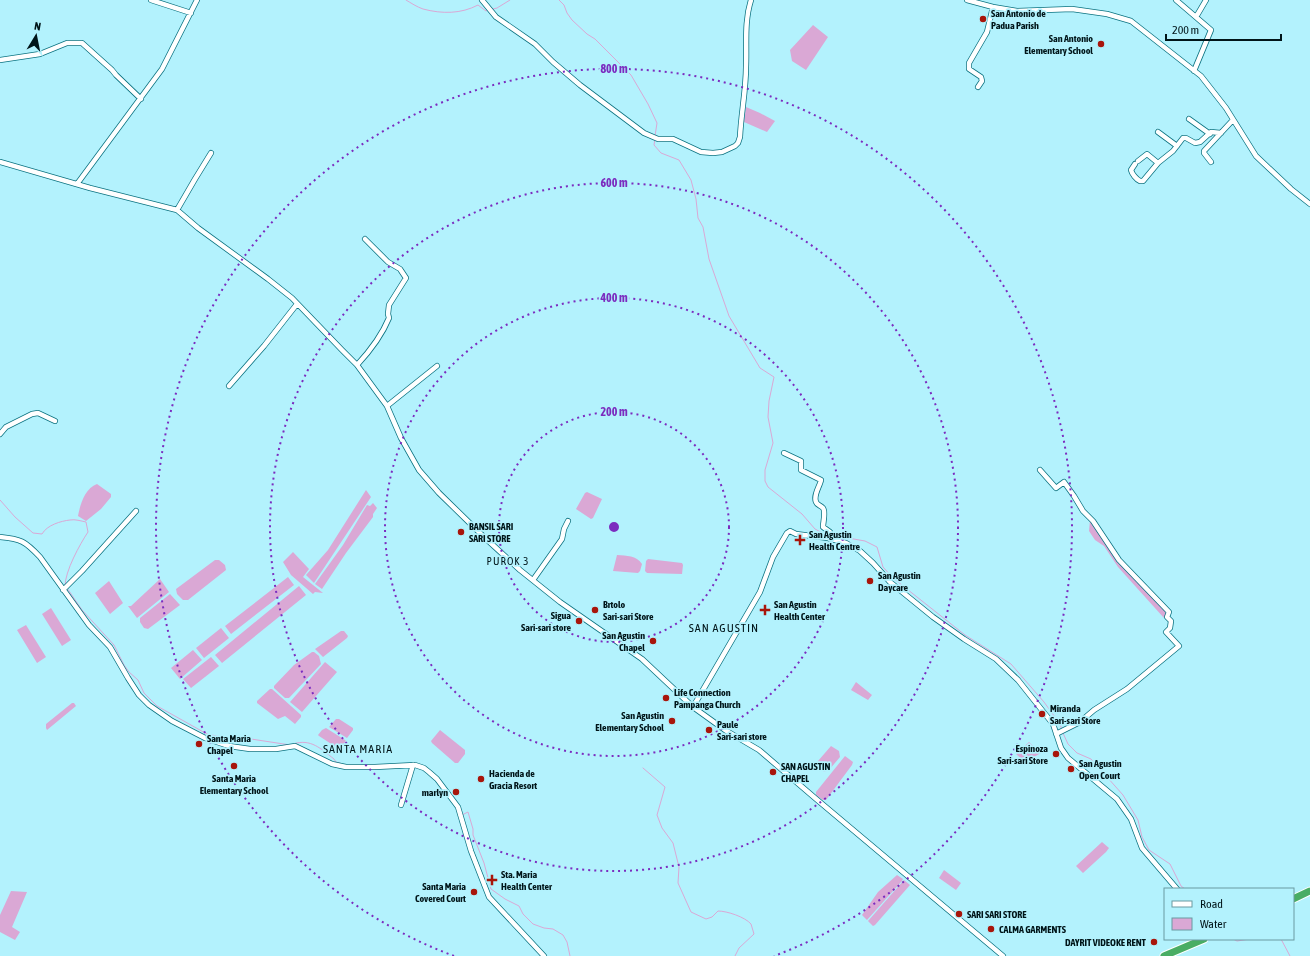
<svg xmlns="http://www.w3.org/2000/svg" width="1310" height="956" viewBox="0 0 1310 956" font-family="'Asap Condensed',sans-serif">
  <style>
    .water { fill: #daa8d5 }
    .lines { fill: none; stroke-linecap: round; stroke-linejoin: round }
    .stream { stroke: #daa8d5; stroke-width: 1 }
    .minor-casing { stroke: #0a7280; stroke-width: 6 }
    .highway-casing { stroke: #fff; stroke-width: 9 }
    .minor { stroke: #fff; stroke-width: 4.5 }
    .highway { stroke: #49ad64; stroke-width: 7 }
    .ring { fill: none; stroke: #7b2cbf; stroke-width: 2; stroke-dasharray: 2 4 }
    .poi-dot { fill: #a8150b; stroke: #b3f2fd; stroke-width: 1.5 }
    .labels { text-anchor: middle; stroke-width: 3.5; stroke-linejoin: round; paint-order: stroke }
    .poi-label { font-size: 10px; font-weight: bold; fill: #001519; stroke: #b3f2fd; text-anchor: start }
    .neighbourhood-label { font-size: 11px; letter-spacing: 1px; fill: #001519; stroke: #b3f2fd }
    .quarter-label { font-size: 12px; letter-spacing: 1px; fill: #001519; stroke: #b3f2fd }
    .centre { fill: #7b2cbf; stroke: #b3f2fd; stroke-width: 2 }
    .ring-label { font-size: 12px; text-anchor: middle; font-weight: bold; fill: #7b2cbf; stroke: #b3f2fd; stroke-width: 3.5; stroke-linejoin: round; paint-order: stroke }
  </style>
  <rect width="100%" height="100%" fill="#b3f2fd"/>
  <path class="water" d="M 813,25 L 828,37 L 806,70 L 792,61 L 790,50 Z
    M 746,107 L 760,113 L 775,121 L 767,132 L 744,122 Z
    M 97,484 L 111,494 L 111,497 L 101,509 L 86,521 L 78,516 C 80,505 85,488 97,484 Z
    M 366,490 L 371,497 L 314,583 L 306,575 L 328,550 Z
    M 587,492 L 602,499 L 593,518 L 591,519 L 576,509 L 585,493 Z
    M 373,503 L 377,508 L 373,514 L 373,517 L 346,553 L 322,589 L 315,584 L 343,545 L 367,505 L 370,506 Z
    M 1090,520 L 1118,561 L 1167,612 L 1166,616 L 1164,618 L 1118,567 L 1104,546 L 1095,540 L 1089,531 Z
    M 293,552 L 309,569 L 303,577 L 323,593 L 315,592 L 313,594 L 291,575 L 283,562 Z
    M 617,555 C 627,556 636,555 642,564 L 640,571 L 638,573 L 613,571 Z
    M 648,559 L 682,563 L 683,565 L 682,574 L 647,573 L 645,571 L 646,561 Z
    M 215,560 L 219,560 L 225,565 L 226,570 L 188,600 L 183,600 L 177,594 L 176,589 Z
    M 288,577 L 294,585 L 231,634 L 225,626 Z
    M 160,579 L 169,592 L 137,618 L 128,606 L 131,606 Z
    M 109,581 L 123,603 L 110,614 L 95,593 Z
    M 299,586 L 306,595 L 222,663 L 215,655 Z
    M 170,594 L 180,605 L 148,629 L 144,628 L 140,622 L 140,618 Z
    M 51,608 L 71,640 L 62,646 L 42,614 Z
    M 26,625 L 46,657 L 37,663 L 17,630 Z
    M 221,628 L 229,638 L 204,658 L 196,648 Z
    M 341,631 L 344,631 L 348,636 L 347,638 L 323,657 L 315,649 Z
    M 193,650 L 202,660 L 180,679 L 171,668 Z
    M 312,652 L 314,652 L 319,656 L 321,664 L 289,698 L 285,698 L 274,688 L 274,686 L 294,665 Z
    M 211,657 L 219,666 L 191,688 L 183,679 Z
    M 325,662 L 337,672 L 302,712 L 290,702 Z
    M 856,682 L 872,695 L 868,700 L 851,690 Z
    M 270,689 L 272,689 L 301,715 L 301,717 L 295,724 L 285,716 L 278,719 L 257,703 L 257,701 Z
    M 72,703 L 74,703 L 76,706 L 47,730 L 46,728 L 46,724 Z
    M 336,719 L 339,719 L 353,728 L 353,730 L 347,738 L 329,727 Z
    M 326,728 L 345,740 L 346,741 L 339,749 L 319,736 L 318,735 L 322,730 Z
    M 440,730 L 465,750 L 465,754 L 458,763 L 455,763 L 432,743 L 431,741 Z
    M 1029,742 L 1041,753 L 1025,762 L 1016,754 Z
    M 831,746 L 839,751 L 840,757 L 829,770 L 824,772 L 818,765 L 818,761 Z
    M 845,756 L 853,762 L 852,765 L 826,800 L 823,800 L 816,795 L 816,792 Z
    M 1102,842 L 1109,848 L 1106,852 L 1083,873 L 1076,866 Z
    M 944,870 L 961,883 L 956,890 L 939,878 Z
    M 897,875 L 903,879 L 902,881 L 867,920 L 862,915 L 878,892 Z
    M 904,880 L 910,885 L 875,925 L 873,926 L 868,921 Z
    M 11,891 L 27,892 L 12,927 L 20,932 L 15,940 L 0,932 L 0,915 Z"/>
  <g class="lines">
    <path class="stream" d="M 406,0 C 411,3 417,7 423,9 C 442,14 461,14 478,5 L 486,11 L 488,10
      M 559,0 L 564,5 L 567,13 L 572,20 L 587,34 L 595,39 L 631,75 L 648,104 L 657,123 L 655,136
      M 493,9 L 497,8 L 510,0
      M 655,139 L 654,145 L 661,153 L 679,160 L 691,180 L 696,199 L 698,218 L 703,227 L 709,259 L 729,316 L 760,368 L 774,377 L 769,401 L 768,417 L 773,443 L 765,470 L 765,481 L 768,487 L 802,514 L 815,529 L 826,535
      M 0,500 L 15,517 L 33,533 L 42,534 C 47,525 61,521 70,520 C 75,519 81,521 86,522 L 88,532 C 80,544 65,571 65,586
      M 831,535 L 865,541 L 877,547 L 883,567 L 893,578 L 965,635 L 1011,664 L 1044,702 L 1060,724 L 1062,730
      M 67,588 L 82,610 L 114,645 L 124,665 L 129,672 L 138,680 L 144,693 L 157,706 L 207,734 L 226,738 L 238,737 L 290,745
      M 1063,733 L 1068,744 L 1077,753 L 1091,759 L 1123,795 L 1138,820 L 1142,837 L 1149,850 L 1170,864 L 1181,886 L 1185,889
      M 293,744 C 311,738 321,749 334,759 L 336,762 L 340,763
      M 643,768 L 665,787 L 657,815 L 662,828 L 673,843 L 679,867 L 678,883 L 691,912 L 706,919 L 712,917 L 718,911 C 727,911 745,917 751,924 C 752,927 753,931 754,934 L 739,948 L 735,956
      M 462,815 L 468,812 L 473,829 L 473,835 L 484,863 L 491,889 L 505,899 L 519,906 L 523,914 L 533,924 L 544,928 L 553,929 L 563,935 L 567,942 L 570,956
      M 1201,889 L 1204,889
      M 1233,939 L 1237,941 L 1250,939
      M 1281,939 L 1290,956"/>
    <g class="minor-casing">
      <path id="minor" d="M 151,0 L 191,13
        M 482,0 L 496,17 L 535,44 L 553,62 L 580,85 L 644,133 L 658,139 L 673,139 L 701,152 L 713,153 L 722,152 L 735,146 L 738,143 L 740,137 C 741,114 746,90 746,67 C 747,44 744,22 751,0
        M 967,0 L 993,7 L 1017,11 L 1072,9 L 1107,14 L 1131,21 L 1201,76 L 1226,108 L 1256,156 L 1291,189 L 1310,204
        M 1176,0 L 1211,30 L 1194,71
        M 1196,17 L 1206,0
        M 0,60 L 40,54 L 67,43 L 82,43 L 112,70 L 116,75 L 141,99
        M 978,87 L 982,81 L 981,77 L 969,69 L 969,63 L 987,32 L 993,7
        M 1189,119 L 1210,134
        M 1158,132 L 1177,146
        M 0,162 L 90,188 L 177,210 L 198,228 L 268,279 L 292,298 L 342,350 L 357,365 L 387,406 L 401,438 L 419,470 L 439,493 L 483,536 L 520,570 L 560,602 L 642,659 L 693,707 L 725,730 L 759,750 L 815,798 L 1003,956
        M 1211,162 L 1204,153 L 1204,151 L 1232,121
        M 1158,163 L 1173,151 L 1183,138 L 1186,138 L 1195,143 L 1200,142 L 1211,132 L 1221,133
        M 1135,164 L 1131,170 C 1132,174 1136,179 1140,181 L 1143,181 L 1158,163 L 1147,154 L 1138,161
        M 77,184 L 162,69 L 197,0
        M 177,210 L 195,179 L 211,153
        M 357,365 C 370,351 382,335 389,318 L 388,314 L 389,305 L 406,278 L 400,269 L 388,262 L 365,239
        M 229,386 L 264,346 L 297,304
        M 387,406 L 437,366
        M 0,434 L 6,427 L 32,414 L 38,413 L 55,421
        M 784,453 L 801,461 L 801,470 L 821,480 C 820,486 813,495 816,502 C 817,505 820,505 823,508 C 826,512 823,522 823,527 L 830,532 L 828,538
        M 1040,470 L 1056,488 L 1064,482 L 1074,496 L 1083,511 L 1093,521 L 1119,560 L 1169,612 L 1167,617 L 1171,621 L 1170,628 L 1166,632 L 1179,646 L 1127,689 L 1094,710 L 1080,722 L 1056,734
        M 0,537 C 21,539 25,541 40,557 L 89,625 L 110,647 L 128,678 L 139,695 L 149,705 L 172,721 L 205,738 L 229,746 L 250,749 L 276,749 L 295,746 L 332,764 L 346,767 L 375,767 L 415,765 L 424,768 L 429,772 L 437,779 L 458,807 L 471,851 L 489,897 L 544,956
        M 533,580 L 562,539 L 564,529 L 568,521
        M 63,590 L 82,571 L 136,511
        M 693,707 L 760,592 L 773,557 L 787,533 L 790,531 L 796,534 L 828,538 L 846,543 L 860,551 L 873,563 L 890,582 L 933,617 L 964,639 L 996,659 L 1018,680 L 1053,724 L 1061,748 L 1068,758 L 1117,799 L 1131,819 L 1142,848 L 1177,889
        M 401,805 L 413,765"/>
    </g>
    <g class="highway-casing">
      <path id="highway" d="M 1293,899 L 1310,891
        M 1164,956 L 1204,939"/>
    </g>
    <use href="#minor" class="minor"/>
    <use href="#highway" class="highway"/>
  </g>
  <g class="ring">
    <circle cx="614" cy="527" r="115"/>
    <circle cx="614" cy="527" r="229"/>
    <circle cx="614" cy="527" r="344"/>
    <path d="M454 956A458 458 0 1 1 774 956"/>
  </g>
  <g class="poi-dot">
    <circle cx="983" cy="19" r="4"/>
    <circle cx="1101" cy="44" r="4"/>
    <circle cx="461" cy="532" r="4"/>
    <path d="M798 534h4v4h4v4h-4v4h-4v-4h-4v-4h4z"/>
    <circle cx="870" cy="581" r="4"/>
    <circle cx="595" cy="610" r="4"/>
    <path d="M763 604h4v4h4v4h-4v4h-4v-4h-4v-4h4z"/>
    <circle cx="579" cy="621" r="4"/>
    <circle cx="653" cy="641" r="4"/>
    <circle cx="666" cy="698" r="4"/>
    <circle cx="1042" cy="714" r="4"/>
    <circle cx="672" cy="721" r="4"/>
    <circle cx="709" cy="730" r="4"/>
    <circle cx="199" cy="744" r="4"/>
    <circle cx="1056" cy="754" r="4"/>
    <circle cx="234" cy="766" r="4"/>
    <circle cx="1071" cy="769" r="4"/>
    <circle cx="773" cy="772" r="4"/>
    <circle cx="481" cy="779" r="4"/>
    <circle cx="456" cy="792" r="4"/>
    <path d="M490 874h4v4h4v4h-4v4h-4v-4h-4v-4h4z"/>
    <circle cx="474" cy="892" r="4"/>
    <circle cx="959" cy="914" r="4"/>
    <circle cx="991" cy="929" r="4"/>
    <circle cx="1154" cy="942" r="4"/>
  </g>
  <g class="labels">
    <g class="poi-label">
      <text x="991" y="17">San Antonio de<tspan x="991" dy="12">Padua Parish</tspan></text>
      <text x="1093" y="42" text-anchor="end">San Antonio<tspan x="1093" dy="12">Elementary School</tspan></text>
      <text x="469" y="530">BANSIL SARI<tspan x="469" dy="12">SARI STORE</tspan></text>
      <text x="809" y="538">San Agustin<tspan x="809" dy="12">Health Centre</tspan></text>
      <text x="878" y="579">San Agustin<tspan x="878" dy="12">Daycare</tspan></text>
      <text x="603" y="608">Brtolo<tspan x="603" dy="12">Sari-sari Store</tspan></text>
      <text x="774" y="608">San Agustin<tspan x="774" dy="12">Health Center</tspan></text>
      <text x="571" y="619" text-anchor="end">Sigua<tspan x="571" dy="12">Sari-sari store</tspan></text>
      <text x="645" y="639" text-anchor="end">San Agustin<tspan x="645" dy="12">Chapel</tspan></text>
      <text x="674" y="696">Life Connection<tspan x="674" dy="12">Pampanga Church</tspan></text>
      <text x="1050" y="712">Miranda<tspan x="1050" dy="12">Sari-sari Store</tspan></text>
      <text x="664" y="719" text-anchor="end">San Agustin<tspan x="664" dy="12">Elementary School</tspan></text>
      <text x="717" y="728">Paule<tspan x="717" dy="12">Sari-sari store</tspan></text>
      <text x="207" y="742">Santa Maria<tspan x="207" dy="12">Chapel</tspan></text>
      <text x="1048" y="752" text-anchor="end">Espinoza<tspan x="1048" dy="12">Sari-sari Store</tspan></text>
      <text x="1079" y="767">San Agustin<tspan x="1079" dy="12">Open Court</tspan></text>
      <text x="781" y="770">SAN AGUSTIN<tspan x="781" dy="12">CHAPEL</tspan></text>
      <text x="489" y="777">Hacienda de<tspan x="489" dy="12">Gracia Resort</tspan></text>
      <text x="234" y="782" text-anchor="middle">Santa Maria<tspan x="234" dy="12">Elementary School</tspan></text>
      <text x="448" y="796" text-anchor="end">marlyn</text>
      <text x="501" y="878">Sta. Maria<tspan x="501" dy="12">Health Center</tspan></text>
      <text x="466" y="890" text-anchor="end">Santa Maria<tspan x="466" dy="12">Covered Court</tspan></text>
      <text x="967" y="918">SARI SARI STORE</text>
      <text x="999" y="933">CALMA GARMENTS</text>
      <text x="1146" y="946" text-anchor="end">DAYRIT VIDEOKE RENT</text>
    </g>
    <g class="neighbourhood-label">
      <text x="508" y="565">PUROK 3</text>
    </g>
    <g class="quarter-label">
      <text x="724" y="632">SAN AGUSTIN</text>
      <text x="358" y="753">SANTA MARIA</text>
    </g>
  </g>
  <circle cx="614" cy="527" r="6" class="centre"/>
  <g class="ring-label">
    <text x="614" y="73">800 m</text>
    <text x="614" y="187">600 m</text>
    <text x="614" y="302">400 m</text>
    <text x="614" y="416">200 m</text>
  </g>
  <rect x="1164" y="888" width="130" height="52" fill="#b3f2fd" stroke="#6b9aa2"/>
  <rect x="1172" y="901" width="20" height="6" fill="#ffffff" stroke="#6b9aa2"/>
  <text x="1200" y="908" font-size="12" fill="#001519">Road</text>
  <rect x="1172" y="918" width="20" height="12" fill="#daa8d5" stroke="#6b9aa2"/>
  <text x="1200" y="928" font-size="12" fill="#001519">Water</text>
  <g transform="translate(36 36) rotate(10)" stroke="#b3f2fd" stroke-width="3" paint-order="stroke">
  <path d="M0-3L7 15L0 10L-7 15Z" fill="#001519"/>
  <text y="-6" font-size="11" font-weight="bold" text-anchor="middle" fill="#001519">N</text>
  </g>
  <path d="M1166 34v6h115v-6" fill="none" stroke="#001519" stroke-width="2"/>
  <text x="1172" y="34" font-size="12" fill="#001519" stroke="#b3f2fd" stroke-width="3" paint-order="stroke">200 m</text>
</svg>
